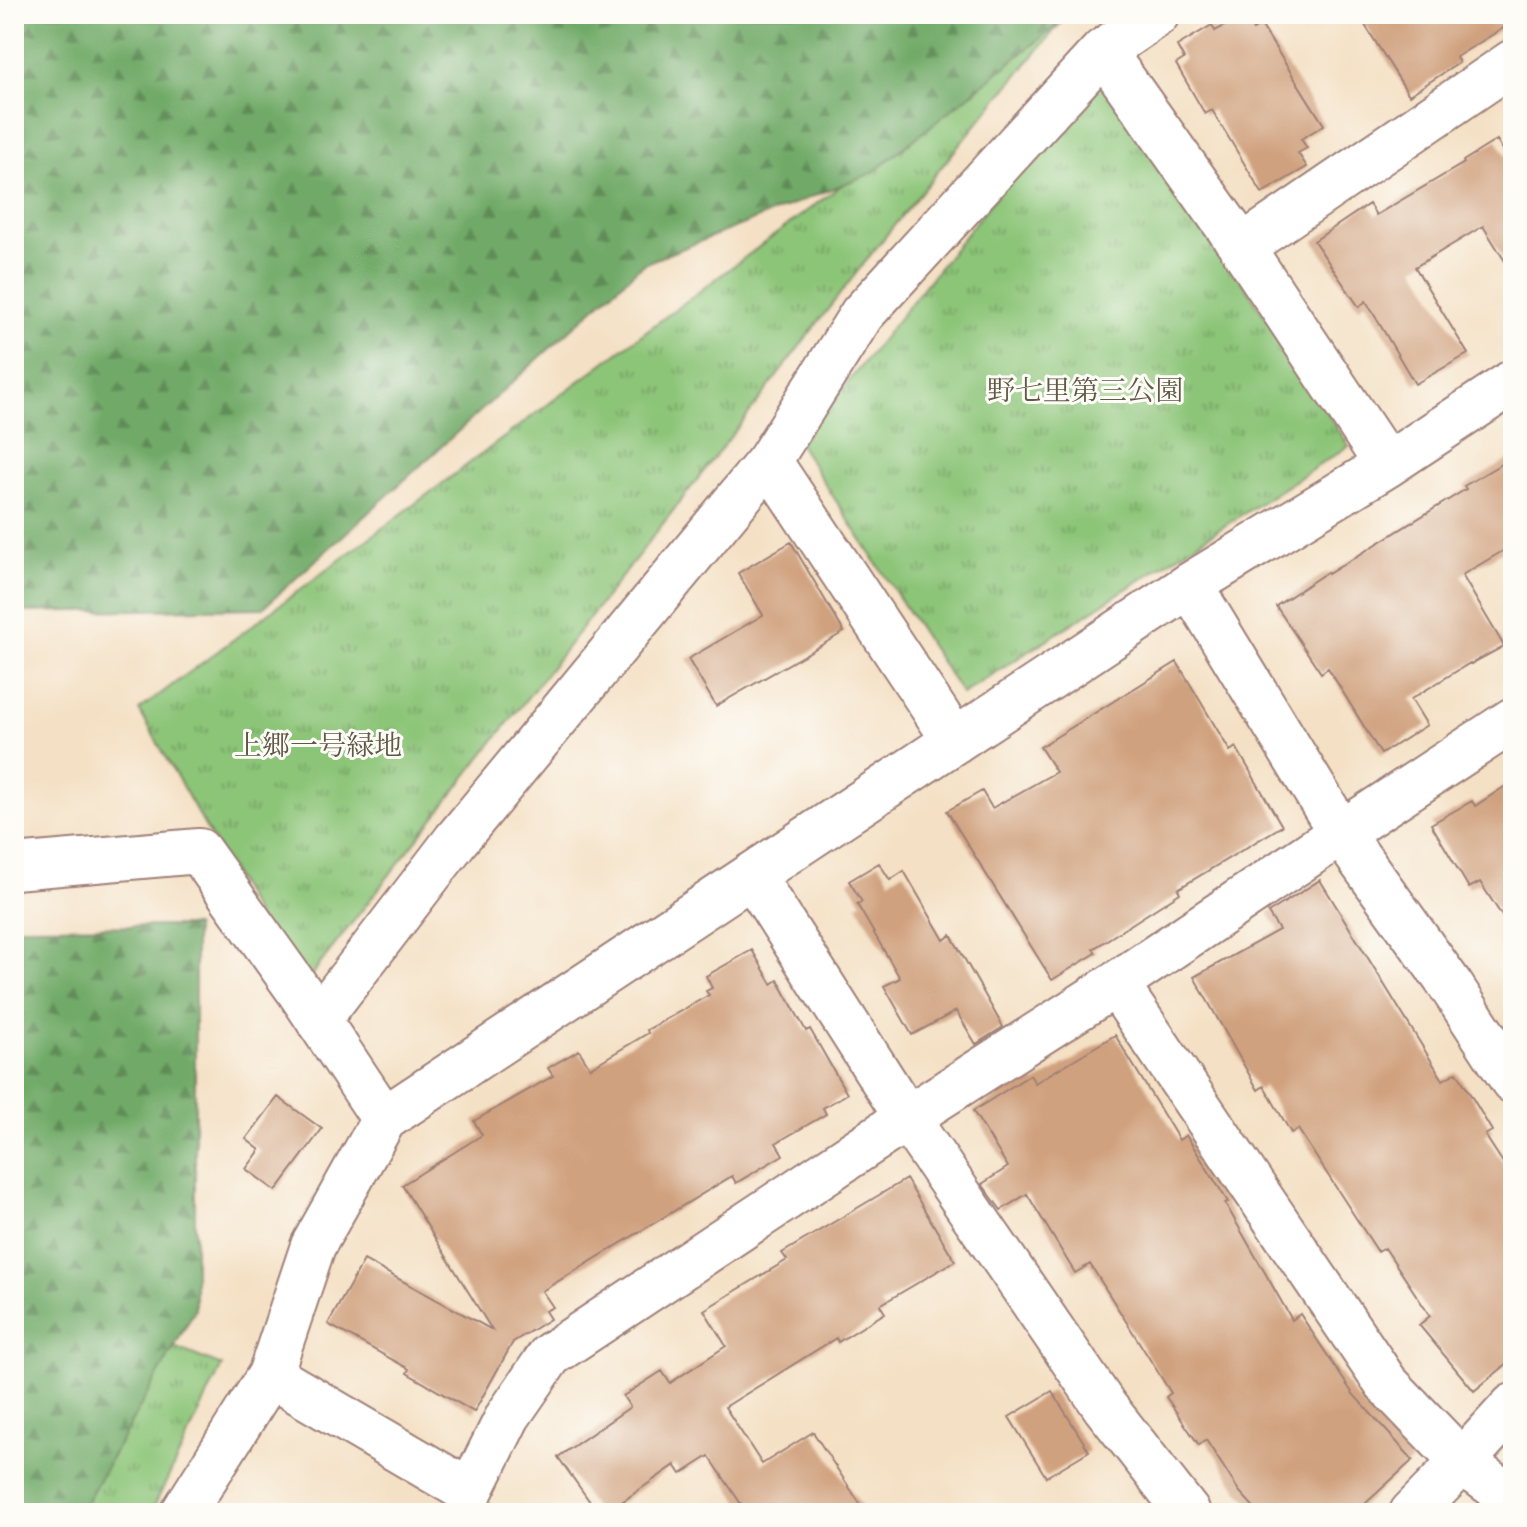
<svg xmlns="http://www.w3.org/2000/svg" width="1527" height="1527" viewBox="0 0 1527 1527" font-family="'IM FELL English','Noto Serif JP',serif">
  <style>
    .grass { fill: url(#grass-tufts); stroke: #6b7252; stroke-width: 2 }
    .forest { fill: url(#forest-firs); stroke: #5e644a; stroke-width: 2 }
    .building { fill: #d0a17e }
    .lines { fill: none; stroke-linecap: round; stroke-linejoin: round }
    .street-casing { stroke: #9f8078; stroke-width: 48 }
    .street { stroke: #fff; stroke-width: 44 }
    .labels { text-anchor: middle; stroke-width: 6; stroke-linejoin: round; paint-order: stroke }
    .park-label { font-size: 28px; fill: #615946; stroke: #fdfcf7 }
  </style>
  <defs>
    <pattern id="grass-tufts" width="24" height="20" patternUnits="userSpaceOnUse" patternTransform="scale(2)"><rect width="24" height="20" fill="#8cc578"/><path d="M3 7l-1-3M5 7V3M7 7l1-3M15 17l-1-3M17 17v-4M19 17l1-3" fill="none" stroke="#749f63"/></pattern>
    <pattern id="forest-firs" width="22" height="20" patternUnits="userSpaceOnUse" patternTransform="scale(2)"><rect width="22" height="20" fill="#71aa68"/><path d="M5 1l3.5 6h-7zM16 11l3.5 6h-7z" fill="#5f8a56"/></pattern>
  </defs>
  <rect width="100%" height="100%" fill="#fdfcf7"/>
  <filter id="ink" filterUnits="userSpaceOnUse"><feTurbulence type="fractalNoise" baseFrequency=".0125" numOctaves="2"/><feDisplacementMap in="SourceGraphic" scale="16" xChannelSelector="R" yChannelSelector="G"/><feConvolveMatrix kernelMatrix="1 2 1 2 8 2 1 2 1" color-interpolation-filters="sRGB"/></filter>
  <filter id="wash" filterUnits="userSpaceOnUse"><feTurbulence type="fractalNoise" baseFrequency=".006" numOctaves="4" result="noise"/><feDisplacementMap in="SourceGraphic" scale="32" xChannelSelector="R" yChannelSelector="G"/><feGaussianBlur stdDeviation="1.8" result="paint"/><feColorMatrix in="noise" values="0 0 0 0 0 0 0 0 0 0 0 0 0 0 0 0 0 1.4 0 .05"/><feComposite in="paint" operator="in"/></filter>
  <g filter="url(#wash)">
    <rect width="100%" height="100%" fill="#f4e0c4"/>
    <path class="grass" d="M 1064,19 C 960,143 857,268 760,399 L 299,991 L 139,710 Z
      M 1101,64 L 1349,446 L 962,694 L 799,444 Z
      M 14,1283 L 222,1366 L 151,1513 L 14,1513 Z"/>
    <path class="forest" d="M 14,14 L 1071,14 L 872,173 L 643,264 L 263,608 L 14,612 Z
      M 195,926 L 195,1310 L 80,1513 L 14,1513 L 14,927 Z"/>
    <g id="blocks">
      <path class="building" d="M 1358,14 L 1513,14 L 1513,22 L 1456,57 L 1459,63 L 1409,95 Z
        M 1248,20 L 1253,30 L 1261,25 L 1324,125 L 1301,139 L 1307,148 L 1298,153 L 1307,167 L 1262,193 L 1212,110 L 1205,114 L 1176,64 L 1184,59 L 1177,46 L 1212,25 L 1215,31 L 1233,21 L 1236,27 Z
        M 1497,140 L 1513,167 L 1513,274 L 1483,226 L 1415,267 L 1468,354 L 1415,384 L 1366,301 L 1359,307 L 1314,241 L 1369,204 L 1376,215 L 1464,163 L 1463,161 Z
        M 1513,457 L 1513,545 L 1462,575 L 1504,646 L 1471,664 L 1470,663 L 1411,699 L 1427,725 L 1381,754 L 1328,668 L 1321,673 L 1276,606 L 1327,572 L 1328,574 L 1466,489 L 1464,486 Z
        M 791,542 L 844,632 L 716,706 L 688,659 L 763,615 L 738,573 Z
        M 1177,662 L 1230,751 L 1236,747 L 1282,826 L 1178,889 L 1180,893 L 1093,949 L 1096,953 L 1052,980 L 947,811 L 982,791 L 992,808 L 1056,772 L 1040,747 Z
        M 1513,781 L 1513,933 L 1480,882 L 1469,888 L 1431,824 L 1472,801 L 1475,806 Z
        M 879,863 L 890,880 L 904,871 L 944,940 L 951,935 L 1003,1027 L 976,1044 L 956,1011 L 912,1035 L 884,986 L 900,978 L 857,904 L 862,902 L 849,881 Z
        M 1320,880 L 1443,1080 L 1457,1072 L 1492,1131 L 1485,1135 L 1513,1178 L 1513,1359 L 1474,1391 L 1419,1325 L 1430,1316 L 1385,1248 L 1378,1252 L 1298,1129 L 1291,1133 L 1264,1086 L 1258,1090 L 1194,977 L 1279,930 L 1268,913 Z
        M 752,950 L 772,984 L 778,980 L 806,1031 L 810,1029 L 847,1094 L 823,1108 L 826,1114 L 776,1143 L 783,1155 L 736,1183 L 732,1176 L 542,1291 L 553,1307 L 545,1311 L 550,1319 L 513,1342 L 474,1412 L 407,1373 L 409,1369 L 328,1324 L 364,1260 L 492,1330 L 402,1185 L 482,1135 L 474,1121 L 553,1076 L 548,1068 L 579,1050 L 590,1068 L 648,1033 L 647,1030 L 709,995 L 706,991 L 712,988 L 706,976 Z
        M 1115,1035 L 1179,1140 L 1186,1135 L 1228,1202 L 1225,1203 L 1292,1320 L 1300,1314 L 1353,1394 L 1413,1460 L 1355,1513 L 1259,1513 L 1239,1491 L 1206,1440 L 1199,1445 L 1166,1397 L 1171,1393 L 1090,1264 L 1075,1273 L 1027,1194 L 1001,1210 L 982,1184 L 1008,1167 L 973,1111 L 1030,1075 L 1035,1083 Z
        M 278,1097 L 322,1129 L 276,1191 L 246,1169 L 260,1150 L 246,1139 Z
        M 906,1179 L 955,1261 L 880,1305 L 885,1313 L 838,1342 L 836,1338 L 725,1407 L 762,1464 L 813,1432 L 866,1513 L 747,1513 L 709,1456 L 681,1474 L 675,1465 L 606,1513 L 598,1513 L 558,1457 L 630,1407 L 623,1396 L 662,1371 L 670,1383 L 726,1346 L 704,1310 L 787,1260 L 782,1253 Z
        M 1052,1391 L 1089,1451 L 1046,1477 L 1009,1417 Z"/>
    </g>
  </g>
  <g filter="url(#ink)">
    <use href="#blocks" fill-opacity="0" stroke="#9f8078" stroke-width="2"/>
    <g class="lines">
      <g class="street-casing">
        <path id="street" d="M 1103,51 L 1242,247 L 1387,465
          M 1242,247 L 1513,62
          M 769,461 L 955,741
          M 1190,585 L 1341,833 L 1451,986 L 1513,1081
          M 14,867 L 199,851 L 299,991 L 384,1119
          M 752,875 L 907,1118 L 1105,1407 L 1188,1513
          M 1116,984 L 1386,1383 L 1462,1462 L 1513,1499
          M 318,1020 L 456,840 L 769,461 L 862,314 L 1103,51 L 1157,14
          M 270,1375 L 470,1492 L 508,1416 L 550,1355 L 907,1118 L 1116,984 L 1341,833 L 1513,720
          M 183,1513 L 270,1375 L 313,1246 L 384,1119 L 1190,585 L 1387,465 L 1513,382
          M 1412,1513 L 1462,1462 L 1513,1406"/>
      </g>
      <use href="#street" class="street"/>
    </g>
  </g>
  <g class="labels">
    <g class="park-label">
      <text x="1085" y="400">野七里第三公園</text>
      <text x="318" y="755">上郷一号緑地</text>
    </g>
  </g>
  <rect width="1527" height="1527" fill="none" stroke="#fdfcf7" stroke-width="48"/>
</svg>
